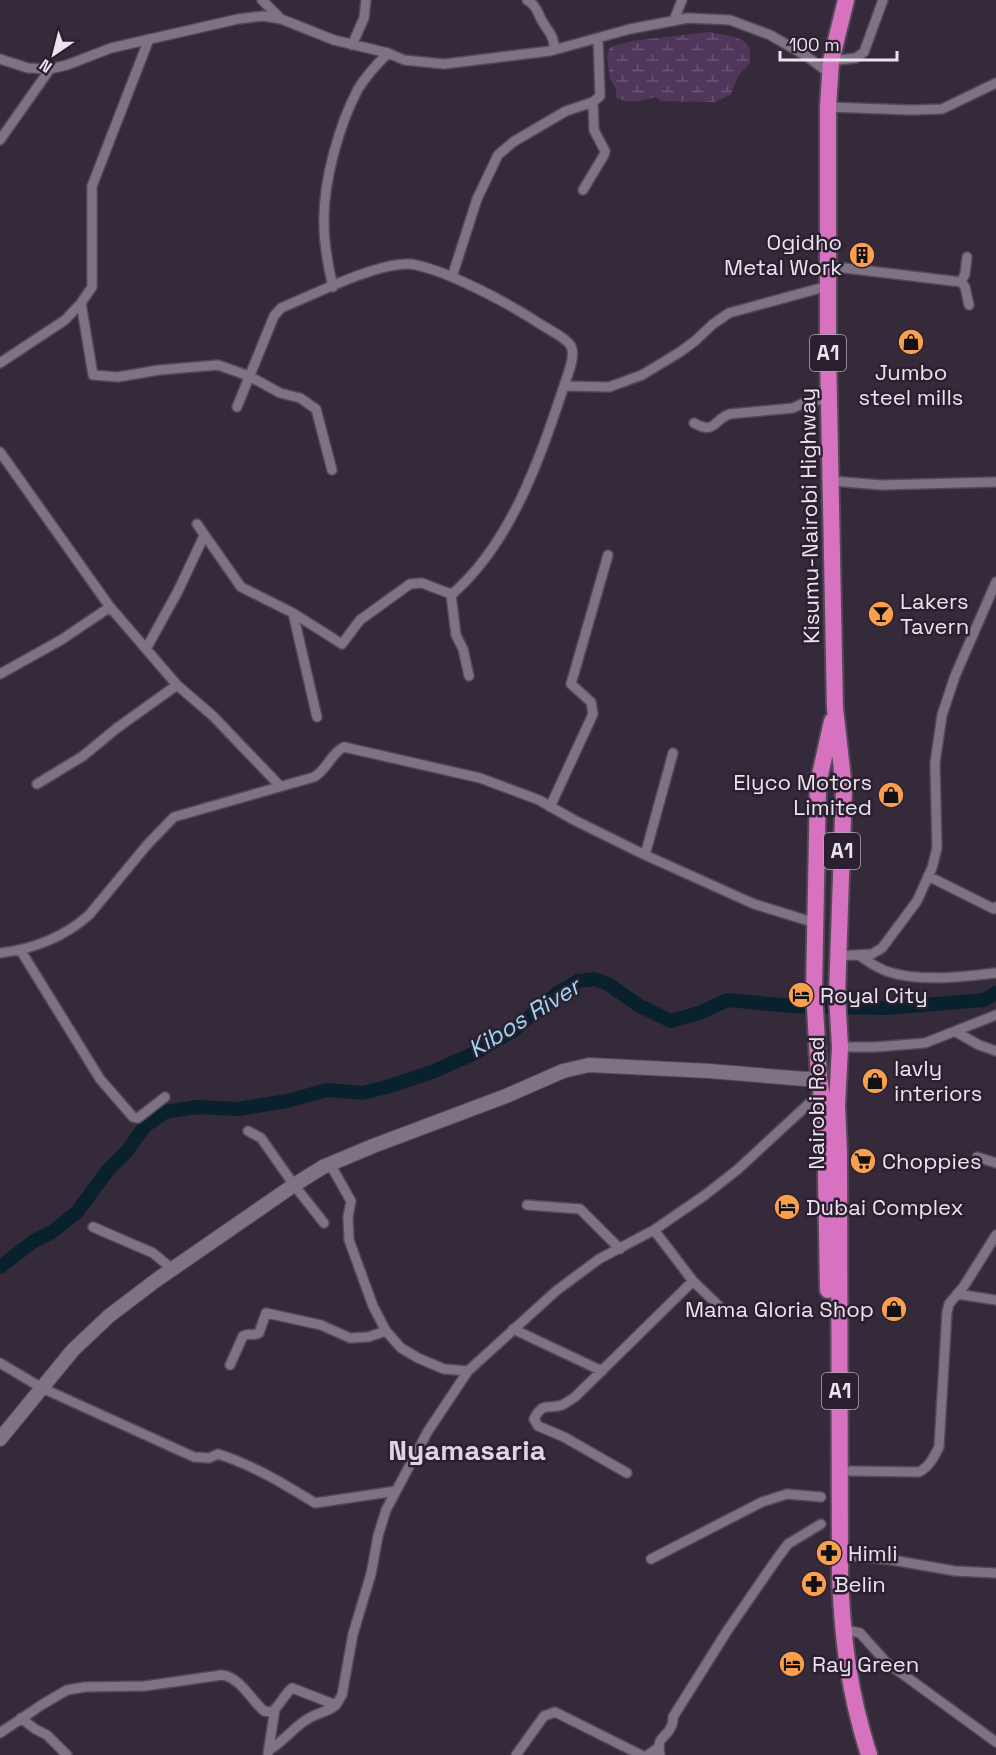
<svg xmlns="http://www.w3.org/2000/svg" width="996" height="1755" viewBox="0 0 996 1755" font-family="'Space Grotesk',sans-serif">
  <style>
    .wetland { fill: url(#wetland-marsh) }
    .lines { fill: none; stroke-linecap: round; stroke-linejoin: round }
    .river { stroke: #09212d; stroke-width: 14 }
    .street-casing { stroke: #524956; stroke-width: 12 }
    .secondary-casing { stroke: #524956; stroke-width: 16 }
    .highway-casing { stroke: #524956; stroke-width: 20 }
    .street { stroke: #7f7285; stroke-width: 9 }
    .secondary { stroke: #7f7285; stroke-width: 14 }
    .highway { stroke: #d672bf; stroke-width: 16 }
    .labels { text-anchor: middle; stroke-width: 5; stroke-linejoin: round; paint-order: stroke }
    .shield { fill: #2b2030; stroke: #b1a9b5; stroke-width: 1.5 }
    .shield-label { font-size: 21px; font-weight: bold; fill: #ebe4ee }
    .poi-label { font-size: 22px; fill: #ebe4ee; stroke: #2b2030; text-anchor: start }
    .street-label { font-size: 22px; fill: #ebe4ee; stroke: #2b2030 }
    .water-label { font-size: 24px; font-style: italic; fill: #9cd4f6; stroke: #2b2030 }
    .district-label { font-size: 28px; font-weight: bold; fill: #e0d2e7; stroke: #2b2030 }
  </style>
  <defs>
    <pattern id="wetland-marsh" width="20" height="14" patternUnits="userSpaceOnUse" patternTransform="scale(1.5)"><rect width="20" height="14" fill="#51365c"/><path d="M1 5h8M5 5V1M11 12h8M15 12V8" fill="none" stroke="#6a5374"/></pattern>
  </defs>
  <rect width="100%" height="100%" fill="#352a3a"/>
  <path class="wetland" d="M 709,32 C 720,35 745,35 749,48 C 751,52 750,59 750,63 L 739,75 L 730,95 L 715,102 L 661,101 L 656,97 C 644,101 628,104 616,98 L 616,89 L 610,79 L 608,63 L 607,56 L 610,47 L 632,41 Z"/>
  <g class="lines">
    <path class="river" d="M 0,1267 L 34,1241 L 52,1232 L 77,1212 L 108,1170 L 127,1151 L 145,1126 L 165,1112 L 197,1107 L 238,1109 L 287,1101 L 327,1090 L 363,1093 L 390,1086 L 432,1072 L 475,1053 L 514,1030 L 556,994 L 578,981 L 595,979 L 608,984 L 638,1005 L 671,1021 L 699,1013 L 728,1000 L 792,1006 L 885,1008 L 984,1000 L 996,993"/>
    <g class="street-casing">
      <path id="street" d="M 262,0 L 281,19
        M 527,0 C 536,5 537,11 541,19 C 547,31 555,35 554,50
        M 674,20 L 682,0
        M 352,45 L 364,18 L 366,0
        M 0,59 L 28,68 L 50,69 L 67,65 L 111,48 L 238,19 L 263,16 L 281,19 L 334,40 L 388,53 L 404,60 L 444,64 L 550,51 L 630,29 L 688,18 L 730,20 L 770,35 L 805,55 L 829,73
        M 831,61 L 856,58 L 864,52 L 883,0
        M 828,107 L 911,110 L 942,109 L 996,83
        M 0,140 L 50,69
        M 583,190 L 604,155 L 605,151 L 594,130 L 593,102
        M 828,266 L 961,282 L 965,287 L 969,305
        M 452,277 L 477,199 L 498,155 L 513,142 L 566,111 L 593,102 L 600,96 L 598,38
        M 961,282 L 965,274 L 967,257
        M 333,287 C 328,266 324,245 324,223 C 323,182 339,125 358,89 C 366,76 377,64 388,53
        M 81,303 L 93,375 L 118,377 L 159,370 L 218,365 L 249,376 L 280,393 L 300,398 L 316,409 L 332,470
        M 0,363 L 65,320 L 81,303 L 92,287 L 92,186 L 149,39
        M 237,407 L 274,316 L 281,308 C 313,295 377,262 410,264 C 421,265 434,270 445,274 C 481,289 513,306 545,327 C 553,332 566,338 571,346 C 576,357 567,376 564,386
        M 694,423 C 716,435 712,420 730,414 L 793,408 L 808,401 L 830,399
        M 0,452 L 110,607
        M 832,481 L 881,485 L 996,482
        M 197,524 L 241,587 L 293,613 L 342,644 L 360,620 L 410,584 L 422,583 L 448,593 L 454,593
        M 293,613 L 317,717
        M 146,649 L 178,591 L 204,536
        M 0,674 L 61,640 L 110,607 L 177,685 L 213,716 L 280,786
        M 469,676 L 463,649 L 456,635 L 451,595 C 511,544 540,458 564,386 L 609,387 L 642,375 L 680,352 L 695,341 L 713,324 L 729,313 L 828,286
        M 37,784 L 83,756 L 117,728 L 177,685
        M 550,807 L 593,714 L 591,702 L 571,684 L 608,555
        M 645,855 L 673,753
        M 928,876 L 994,909 L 996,907
        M 21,951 L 100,1079 L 133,1117 L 138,1118 L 165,1097
        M 0,953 C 34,949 63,938 89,915 L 147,845 L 174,817 L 314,777 C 327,770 331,753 344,747 L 480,778 L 539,800 L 574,820 L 645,855 L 754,904 L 806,920 L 815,924
        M 838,956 L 872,954 L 882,948 L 917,901 L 932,868 L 937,848 L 935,763 L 942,715 L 955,676 L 996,582
        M 860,956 C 869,962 878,969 889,972 C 920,982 964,977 996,973
        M 956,1032 L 979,1045 L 996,1051
        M 840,1047 L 875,1047 L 925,1043 L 996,1015
        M 248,1131 L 261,1138 L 294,1185 L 324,1223
        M 977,1157 L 996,1163
        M 330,1164 L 351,1201 L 348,1217 L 349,1240 L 373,1306 L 386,1331 L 401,1348 L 418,1358 L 444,1369 L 468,1371
        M 527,1205 L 580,1209 L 620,1249
        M 93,1227 L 153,1253 L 172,1269
        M 654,1230 L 693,1281 L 726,1313
        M 957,1294 L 996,1300
        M 513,1329 L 602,1371
        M 0,1363 L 42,1388 L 194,1457 L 209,1458 L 218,1454 C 253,1465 284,1484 315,1503 L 396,1491
        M 230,1365 L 243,1336 C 249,1332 254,1337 259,1333 L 266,1313 L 321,1325 L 350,1338 L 368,1337 L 386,1331
        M 850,1471 L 919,1472 C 929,1467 934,1457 939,1447 L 947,1312 L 949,1304 L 964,1286 L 996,1235
        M 627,1473 L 564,1437 L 538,1426 L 534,1419 C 543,1401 548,1410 562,1405 C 567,1403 571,1399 575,1397 L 693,1281
        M 853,1556 L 892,1560 L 955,1571 L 996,1573
        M 651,1559 L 762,1502 L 787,1494 L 821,1497
        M 842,1629 L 860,1633 L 886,1662 L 996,1742
        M 21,1718 L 35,1729 L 47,1735 L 67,1755
        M 0,1733 L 43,1704 L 67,1690 L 85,1687 L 145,1686 L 222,1675 C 240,1677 251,1700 264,1711 L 272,1712 C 280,1705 284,1695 292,1688 L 336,1705 L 342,1695 L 353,1634 L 371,1574 L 378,1536 L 386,1510 L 428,1431 L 468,1371 L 556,1291 L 599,1259 L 654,1230 L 705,1195 L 737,1170 L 815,1098
        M 269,1750 C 283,1742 292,1729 306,1720 C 316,1713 328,1712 336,1705
        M 268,1753 L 275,1709
        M 516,1755 L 544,1716 L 555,1712 L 641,1755
        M 648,1755 L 658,1748
        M 660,1755 C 656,1735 666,1739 671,1727 C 673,1724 673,1720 673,1717 L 727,1631 L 776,1560 L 788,1544 L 821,1524"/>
    </g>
    <g class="secondary-casing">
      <path id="secondary" d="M 0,1439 L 73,1350 L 109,1316 L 155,1281 L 294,1185 L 323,1167 L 373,1146 L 506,1096 L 563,1071 L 589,1065 L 709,1071 L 805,1079 L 819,1078"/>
    </g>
    <g class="highway-casing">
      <path id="highway" d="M 846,0 L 831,61 L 828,107 L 828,352 L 835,708 L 844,788 L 837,995 L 840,1047 L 837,1105 L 839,1153 L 840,1578 C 843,1643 849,1692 869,1755
        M 828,1290 L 825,1115 L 819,1078 L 814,990 L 818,784 L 832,721"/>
    </g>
    <use href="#street" class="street"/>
    <use href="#secondary" class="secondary"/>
    <use href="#highway" class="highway"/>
  </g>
  <defs>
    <g id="building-disc" transform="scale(1.35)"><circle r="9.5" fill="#fa9f4e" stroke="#2b2030"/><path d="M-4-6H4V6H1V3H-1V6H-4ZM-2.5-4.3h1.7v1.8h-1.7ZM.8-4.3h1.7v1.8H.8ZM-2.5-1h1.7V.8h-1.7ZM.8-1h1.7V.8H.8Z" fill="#111"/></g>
    <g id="shop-disc" transform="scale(1.35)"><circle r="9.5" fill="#fa9f4e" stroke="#2b2030"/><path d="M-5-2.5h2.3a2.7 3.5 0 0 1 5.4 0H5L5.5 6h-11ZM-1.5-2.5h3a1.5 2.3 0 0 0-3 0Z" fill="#111"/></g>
    <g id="bar-disc" transform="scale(1.35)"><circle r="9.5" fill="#fa9f4e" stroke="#2b2030"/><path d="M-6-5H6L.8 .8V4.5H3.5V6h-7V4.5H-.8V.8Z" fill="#111"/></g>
    <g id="hotel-disc" transform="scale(1.35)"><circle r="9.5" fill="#fa9f4e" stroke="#2b2030"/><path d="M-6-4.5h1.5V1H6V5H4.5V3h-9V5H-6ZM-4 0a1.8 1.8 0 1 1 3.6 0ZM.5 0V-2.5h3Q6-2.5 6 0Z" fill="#111"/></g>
    <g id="supermarket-disc" transform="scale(1.35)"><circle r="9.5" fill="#fa9f4e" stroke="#2b2030"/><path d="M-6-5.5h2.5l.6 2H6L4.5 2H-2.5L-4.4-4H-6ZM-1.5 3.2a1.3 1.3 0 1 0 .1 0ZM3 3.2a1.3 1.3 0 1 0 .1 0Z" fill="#111"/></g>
    <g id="pharmacy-disc" transform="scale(1.35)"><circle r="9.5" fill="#fa9f4e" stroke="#2b2030"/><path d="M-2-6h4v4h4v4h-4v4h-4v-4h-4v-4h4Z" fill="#111"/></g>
  </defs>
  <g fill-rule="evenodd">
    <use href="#building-disc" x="862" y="255"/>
    <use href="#shop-disc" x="911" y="342"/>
    <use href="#bar-disc" x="881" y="614"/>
    <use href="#shop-disc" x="891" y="795"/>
    <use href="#hotel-disc" x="801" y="995"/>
    <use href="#shop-disc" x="875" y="1081"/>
    <use href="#supermarket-disc" x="863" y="1161"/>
    <use href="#hotel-disc" x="787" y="1207"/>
    <use href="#shop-disc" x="894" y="1309"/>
    <use href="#pharmacy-disc" x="829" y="1553"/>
    <use href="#pharmacy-disc" x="814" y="1584"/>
    <use href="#hotel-disc" x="792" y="1664"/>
  </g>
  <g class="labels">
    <g class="shield">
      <rect x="810" y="335" width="36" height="36" rx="4.5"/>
      <rect x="824" y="833" width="36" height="36" rx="4.5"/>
      <rect x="822" y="1373" width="36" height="36" rx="4.5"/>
    </g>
    <g class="shield-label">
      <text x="828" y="360">A1</text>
      <text x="842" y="858">A1</text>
      <text x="840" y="1398">A1</text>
    </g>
    <g class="poi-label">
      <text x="842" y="250" text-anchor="end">Ogidho<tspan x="842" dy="25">Metal Work</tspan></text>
      <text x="911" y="380" text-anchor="middle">Jumbo<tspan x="911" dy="25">steel mills</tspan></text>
      <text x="900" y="609">Lakers<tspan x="900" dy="25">Tavern</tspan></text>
      <text x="872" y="790" text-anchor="end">Elyco Motors<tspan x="872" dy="25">Limited</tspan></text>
      <text x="820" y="1003">Royal City</text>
      <text x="894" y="1076">lavly<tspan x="894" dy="25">interiors</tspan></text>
      <text x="882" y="1169">Choppies</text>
      <text x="806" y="1215">Dubai Complex</text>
      <text x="874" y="1317" text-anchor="end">Mama Gloria Shop</text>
      <text x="848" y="1561">Himli</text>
      <text x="834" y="1592">Belin</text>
      <text x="812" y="1672">Ray Green</text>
    </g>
    <g class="street-label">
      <text transform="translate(809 516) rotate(-91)" y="8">Kisumu-Nairobi Highway</text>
      <text transform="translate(816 1103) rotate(-90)" y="8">Nairobi Road</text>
    </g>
    <g class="water-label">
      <text transform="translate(524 1018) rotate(-32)" y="8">Kibos River</text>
    </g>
    <g class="district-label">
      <text x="467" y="1460">Nyamasaria</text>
    </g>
  </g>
  <g transform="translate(54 54) rotate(215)" stroke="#2b2030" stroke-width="4.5" paint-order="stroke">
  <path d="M0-4.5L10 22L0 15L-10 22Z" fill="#ebe4ee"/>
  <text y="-9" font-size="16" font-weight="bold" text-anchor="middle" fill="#ebe4ee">N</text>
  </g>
  <path d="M780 51v9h117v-9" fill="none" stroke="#ebe4ee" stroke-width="3"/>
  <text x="789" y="51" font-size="18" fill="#ebe4ee" stroke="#2b2030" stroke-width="4.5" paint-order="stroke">100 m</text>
</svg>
